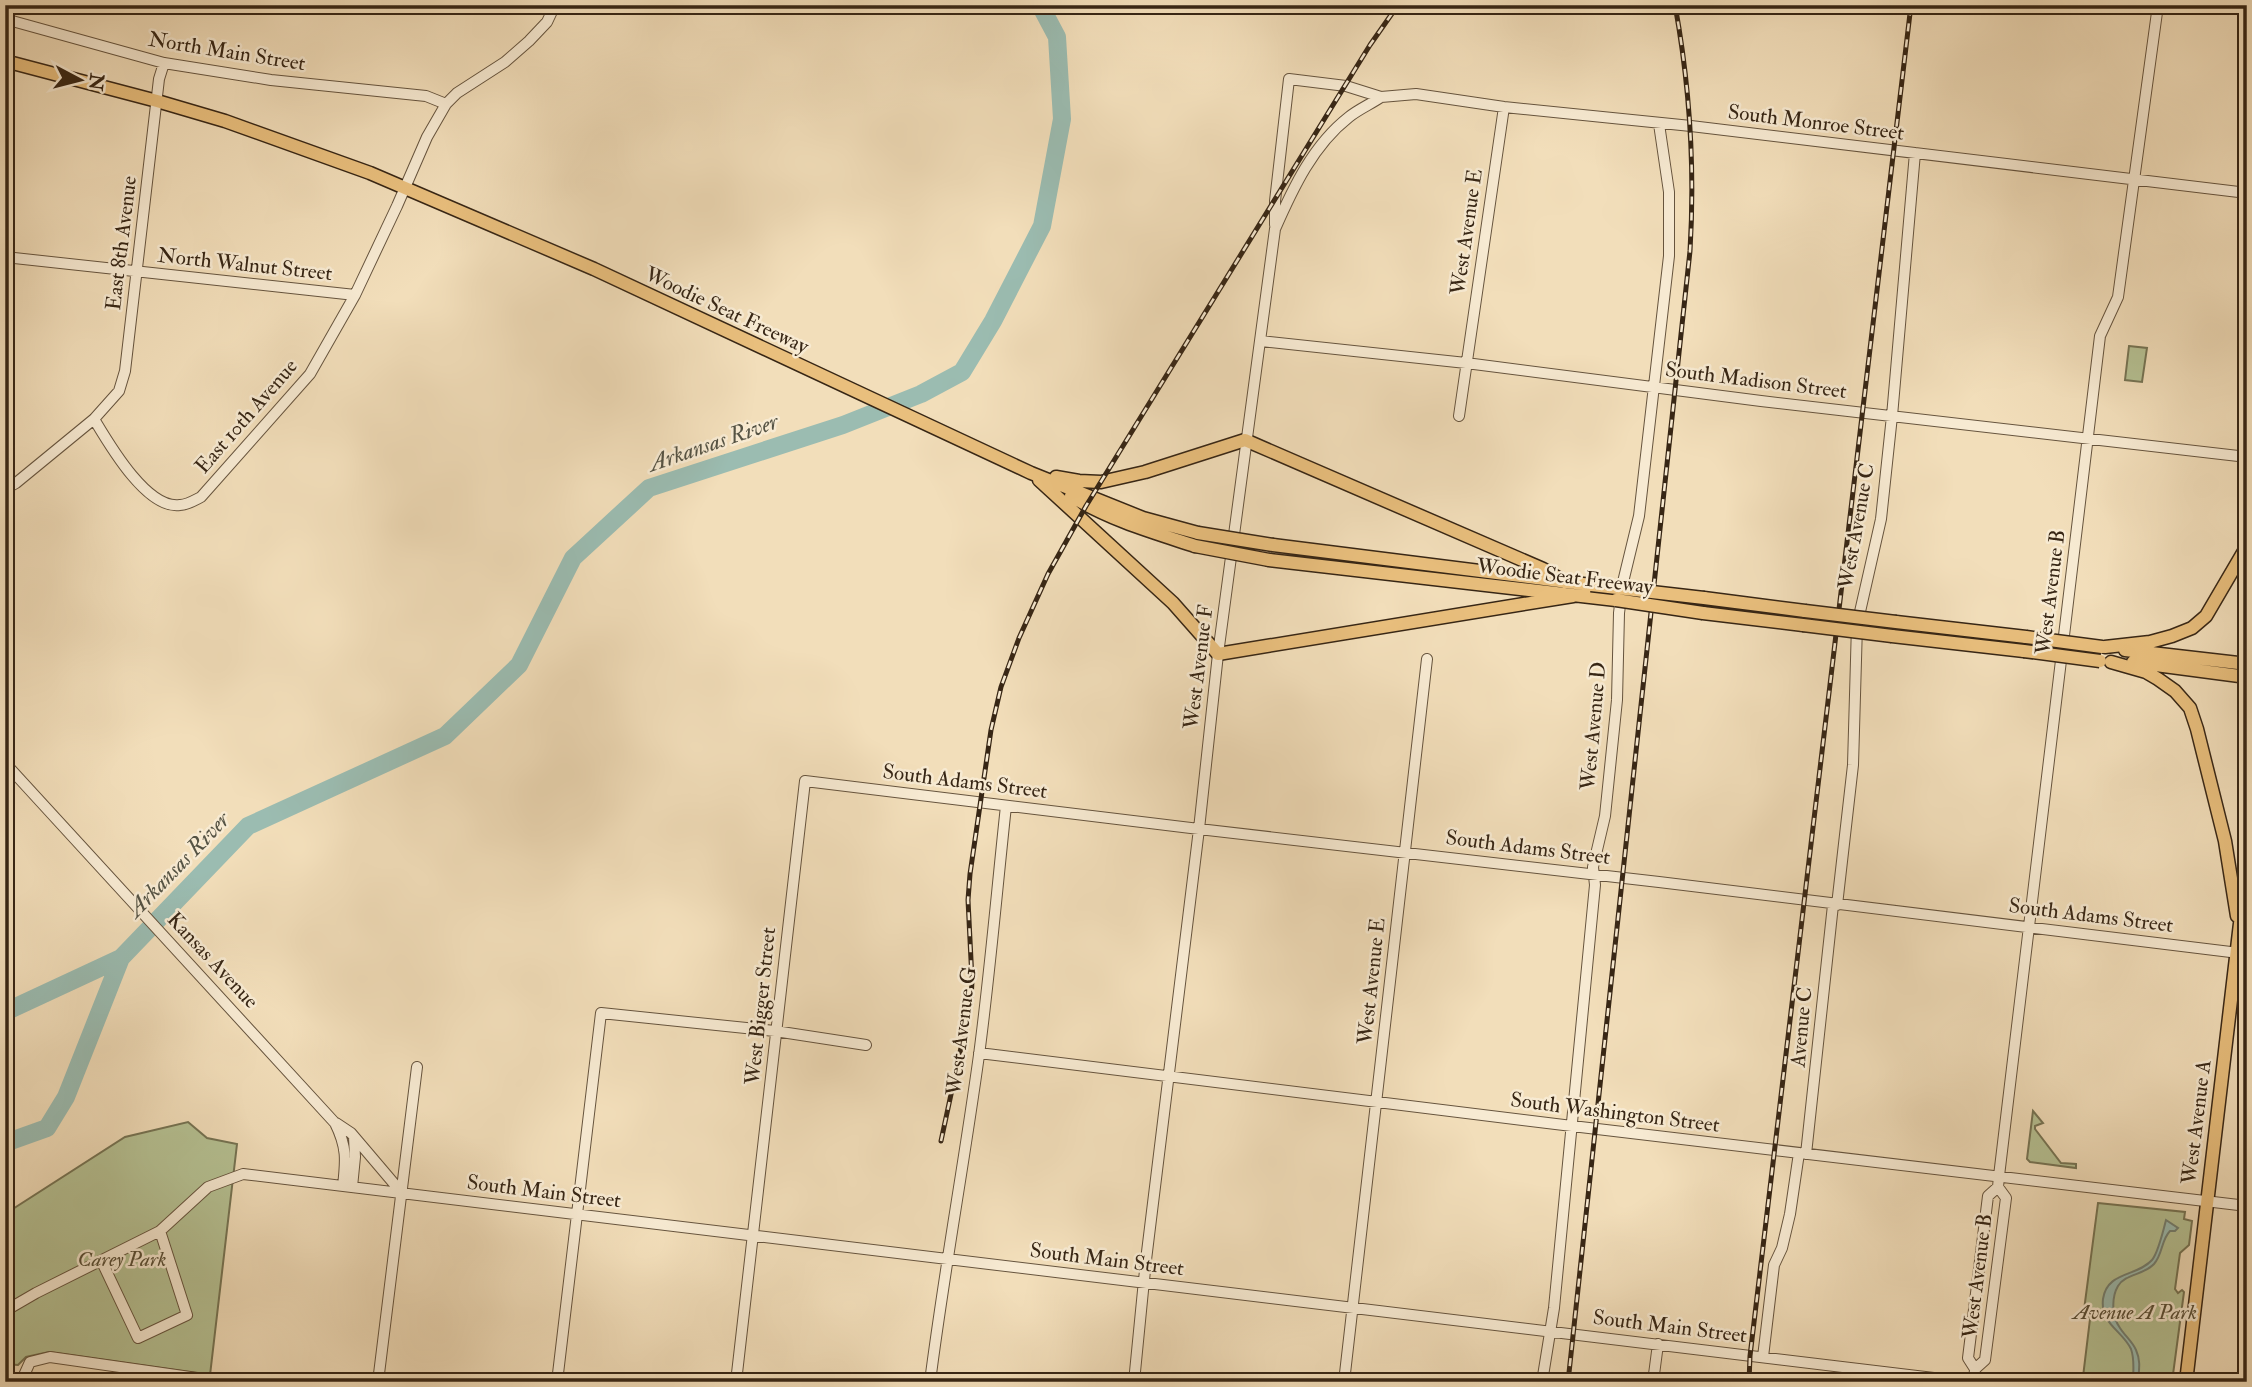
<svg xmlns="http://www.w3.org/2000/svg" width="2252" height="1387" viewBox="0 0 2252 1387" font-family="'IM FELL Double Pica',serif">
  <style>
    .green { fill: #b6c294; stroke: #767454; stroke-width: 2 }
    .water { fill: #9bbcb1; stroke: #738073; stroke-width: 2 }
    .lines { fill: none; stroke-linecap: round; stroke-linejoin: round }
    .river { stroke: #9bbcb1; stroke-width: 18 }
    .minor-casing { stroke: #66543e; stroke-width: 12 }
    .major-casing { stroke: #372615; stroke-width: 15 }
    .minor { stroke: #f7ead2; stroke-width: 10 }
    .major { stroke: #e9bf7d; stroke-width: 12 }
    .rail-casing { stroke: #372615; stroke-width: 5 }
    .rail { stroke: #f7ead2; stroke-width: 2.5; stroke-dasharray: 8; stroke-linecap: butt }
    .major-bridge-casing { stroke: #372615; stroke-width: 15; stroke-linecap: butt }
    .major-bridge { stroke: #e9bf7d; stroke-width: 12 }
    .labels { text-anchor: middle; stroke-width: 5; stroke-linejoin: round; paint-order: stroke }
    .street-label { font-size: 21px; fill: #372615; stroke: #f7ead2 }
    .park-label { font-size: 21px; font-style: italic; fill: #574d35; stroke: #f7ead2 }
    .water-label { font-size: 23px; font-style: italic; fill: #555344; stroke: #f7ead2 }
  </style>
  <rect width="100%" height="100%" fill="#f2deba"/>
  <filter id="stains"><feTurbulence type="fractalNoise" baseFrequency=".00286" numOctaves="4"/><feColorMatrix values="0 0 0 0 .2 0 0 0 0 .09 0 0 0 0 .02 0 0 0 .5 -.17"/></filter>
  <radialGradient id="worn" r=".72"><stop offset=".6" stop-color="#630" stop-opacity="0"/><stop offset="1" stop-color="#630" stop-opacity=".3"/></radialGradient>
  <path class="green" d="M 2129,346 L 2147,348 L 2142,382 L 2125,380 Z
    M 2033,1111 L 2043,1123 L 2035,1126 L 2035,1129 L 2061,1163 L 2076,1164 L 2076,1168 L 2030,1162 L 2027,1159 Z
    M 188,1122 L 207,1138 L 237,1144 L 210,1375 L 49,1352 L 26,1357 L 18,1365 L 5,1364 L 5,1214 L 125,1137 Z
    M 2098,1203 L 2185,1212 L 2184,1219 L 2192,1221 L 2189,1245 L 2180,1253 L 2175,1289 L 2178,1293 L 2182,1290 L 2184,1292 L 2172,1382 L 2119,1382 L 2083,1377 L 2090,1319 L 2084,1310 Z"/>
  <path class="water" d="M 2166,1220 L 2178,1228 L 2175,1231 L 2170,1231 C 2161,1240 2163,1254 2154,1264 C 2144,1275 2125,1274 2118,1286 C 2111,1298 2112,1317 2120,1328 C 2125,1336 2132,1341 2136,1350 C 2141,1361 2139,1370 2138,1382 L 2133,1382 C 2133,1371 2135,1360 2131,1349 C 2122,1330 2100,1324 2103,1299 C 2107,1271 2137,1277 2152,1260 C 2158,1253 2164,1228 2166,1220 Z"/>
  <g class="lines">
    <path class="river" d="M 5,1012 L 121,958
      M 5,1143 L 47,1128 L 66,1097 L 121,958 L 248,826 L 445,736 L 519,665 L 573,558 L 649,488 L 843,425 L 921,394 L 962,372 L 993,321 L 1042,226 L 1062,119 L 1057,37 L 1040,5"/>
    <g class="minor-casing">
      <path id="minor" d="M 5,19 L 164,63 L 271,80 L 426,96 L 446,104
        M 1275,225 L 1275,201 L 1289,79 L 1346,86 L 1381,97 L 1416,94 L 1504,107 L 1691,126 L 2247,193
        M 5,257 L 355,295
        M 1261,341 L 1466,363 L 1761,401 L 2247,457
        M 1459,416 L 1504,107
        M 94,419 C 109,444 147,510 180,505 C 187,505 195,500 201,497 L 310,374 L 355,295 L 397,206 L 427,137 L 446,104 L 457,93 L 505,62 L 529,41 L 547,22 L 555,5
        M 5,489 L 16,483 L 94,419 L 119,391 L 125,371 L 159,79 L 164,63
        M 5,763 L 335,1123 C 347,1147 346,1160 343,1186
        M 2243,898 L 2247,868
        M 1837,905 L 1853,765 L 1857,625 L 1881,519 L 1892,416 L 1915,153
        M 979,1053 L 1572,1126 L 2247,1206
        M 336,1123 L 351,1133 L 402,1193
        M 1806,1154 L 1833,905
        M 352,1187 L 355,1157 L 354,1137
        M 102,1262 L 138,1338 L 187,1315 L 160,1231
        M 5,1311 L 36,1293 L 160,1231 L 208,1187 L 243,1174 L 1967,1382
        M 1763,1357 L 1774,1265 L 1782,1248 L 1790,1214 L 1799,1153
        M 1975,1369 L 1985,1360 L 2006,1198 L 1998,1187
        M 21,1382 L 30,1362 L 50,1357 L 225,1382
        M 378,1382 L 417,1067
        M 557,1382 L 601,1013 L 775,1031 L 866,1045
        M 736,1382 L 805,781 L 1199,829 L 1659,882 L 2247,954
        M 930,1382 C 944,1272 964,1164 979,1055 C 990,972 997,889 1006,806
        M 1134,1382 L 1146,1260 L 1199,829 L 1218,654 L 1275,229 C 1293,188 1313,145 1349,117 C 1359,109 1371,104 1381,97
        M 1344,1382 L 1427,659
        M 1542,1382 L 1554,1308 L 1595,885 L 1593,867 L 1605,816 L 1617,700 L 1619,613 L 1623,582 L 1639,516 L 1669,256 L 1669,192 L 1659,124
        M 1653,1382 L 1658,1344
        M 1974,1382 L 1975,1369 L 1968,1358 L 1988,1196 L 1998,1187 L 1999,1176 L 2100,336 L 2118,297 L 2158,5"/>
    </g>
    <g class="major-casing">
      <path id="major" d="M 5,61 L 157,101 L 225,121 L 370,173 L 594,269 L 1031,473 L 1143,518 L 1198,533
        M 1056,477 L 1079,481 L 1101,482 L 1145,472 L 1245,440 L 1543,569 L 1565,582
        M 1039,480 L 1173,603 L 1218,654 L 1573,596
        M 1071,496 C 1110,520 1152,532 1195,546
        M 1273,545 L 1591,585
        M 1269,560 L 1616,600
        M 1704,598 L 1805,611
        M 1703,613 L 1803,625
        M 1896,622 L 2026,637
        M 1892,636 L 2024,651
        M 2105,647 L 2150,642 L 2172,636 L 2192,628 L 2206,616 L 2247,546
        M 2125,650 L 2247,664
        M 2111,662 L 2146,672 L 2158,679 L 2175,691 L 2190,708 L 2197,729 L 2225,841 L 2237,916
        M 2133,662 L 2247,677
        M 2186,1382 L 2243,898"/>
    </g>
    <use href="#minor" class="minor"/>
    <use href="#major" class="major"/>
    <g class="rail-casing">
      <path id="rail" d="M 941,1141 L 971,1001 L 972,980 L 968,900 L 970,874 L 991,730 L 1001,687 L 1019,638 L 1048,574 L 1086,506 L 1370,45 L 1398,5
        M 1568,1382 L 1690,251 C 1695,168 1690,87 1675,5
        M 1749,1382 L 1750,1356 L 1911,5"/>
    </g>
    <use href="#rail" class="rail"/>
    <g class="major-bridge-casing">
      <path id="major-bridge" d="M 1198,533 L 1273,545
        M 1195,546 L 1269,560
        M 1591,585 L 1704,598
        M 1616,600 L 1703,613
        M 1805,611 L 1896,622
        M 1803,625 L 1892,636
        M 2026,637 L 2102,647
        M 2024,651 L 2100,661"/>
    </g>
    <use href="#major-bridge" class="major-bridge"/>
  </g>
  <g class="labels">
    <g class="street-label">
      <text transform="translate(227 51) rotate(9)" y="7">North Main Street</text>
      <text transform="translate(1816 122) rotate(7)" y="7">South Monroe Street</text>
      <text transform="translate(1466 232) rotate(-82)" y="7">West Avenue E</text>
      <text transform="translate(121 243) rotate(-83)" y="7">East 8th Avenue</text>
      <text transform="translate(245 264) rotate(6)" y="7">North Walnut Street</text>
      <text transform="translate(727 310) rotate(25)" y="7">Woodie Seat Freeway</text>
      <text transform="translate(1756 380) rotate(7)" y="7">South Madison Street</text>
      <text transform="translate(246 416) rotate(-49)" y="7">East 10th Avenue</text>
      <text transform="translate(1856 526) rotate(-80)" y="7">West Avenue C</text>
      <text transform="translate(1565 576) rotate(7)" y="7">Woodie Seat Freeway</text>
      <text transform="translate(2050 592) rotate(-83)" y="7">West Avenue B</text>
      <text transform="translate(1198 667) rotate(-83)" y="7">West Avenue F</text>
      <text transform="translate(1593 726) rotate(-85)" y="7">West Avenue D</text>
      <text transform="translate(965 781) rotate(7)" y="7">South Adams Street</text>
      <text transform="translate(1528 847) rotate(7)" y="7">South Adams Street</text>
      <text transform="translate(2091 915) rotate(7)" y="7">South Adams Street</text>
      <text transform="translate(213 960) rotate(47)" y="7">Kansas Avenue</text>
      <text transform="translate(1371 981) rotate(-84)" y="7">West Avenue E</text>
      <text transform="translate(760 1006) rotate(-84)" y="7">West Bigger Street</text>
      <text transform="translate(1801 1027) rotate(-85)" y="7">Avenue C</text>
      <text transform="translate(961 1031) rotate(-83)" y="7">West Avenue G</text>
      <text transform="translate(1615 1112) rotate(7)" y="7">South Washington Street</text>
      <text transform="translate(2196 1122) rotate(-83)" y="7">West Avenue A</text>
      <text transform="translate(544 1191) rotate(7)" y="7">South Main Street</text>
      <text transform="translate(1107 1259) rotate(7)" y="7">South Main Street</text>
      <text transform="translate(1977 1276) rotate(-83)" y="7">West Avenue B</text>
      <text transform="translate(1670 1326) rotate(7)" y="7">South Main Street</text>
    </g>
    <g class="park-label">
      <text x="122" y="1266">Carey Park</text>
      <text x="2135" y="1319">Avenue A Park</text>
    </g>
    <g class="water-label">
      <text transform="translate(713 442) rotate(-19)" y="8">Arkansas River</text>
      <text transform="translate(178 864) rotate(-46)" y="8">Arkansas River</text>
    </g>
  </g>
  <rect width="2252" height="1387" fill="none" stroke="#f2deba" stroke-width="28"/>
  <rect x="7" y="7" width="2238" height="1373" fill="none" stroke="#372615" stroke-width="3.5"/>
  <rect x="14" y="14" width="2224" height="1359" fill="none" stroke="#372615" stroke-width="2"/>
  <g transform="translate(80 80) rotate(97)" stroke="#f7ead2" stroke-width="5" paint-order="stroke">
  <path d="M0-5L12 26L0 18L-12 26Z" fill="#372615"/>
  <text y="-10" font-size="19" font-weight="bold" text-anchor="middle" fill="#372615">N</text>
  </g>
  <rect width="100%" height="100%" filter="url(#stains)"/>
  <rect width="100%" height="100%" fill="url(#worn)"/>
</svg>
